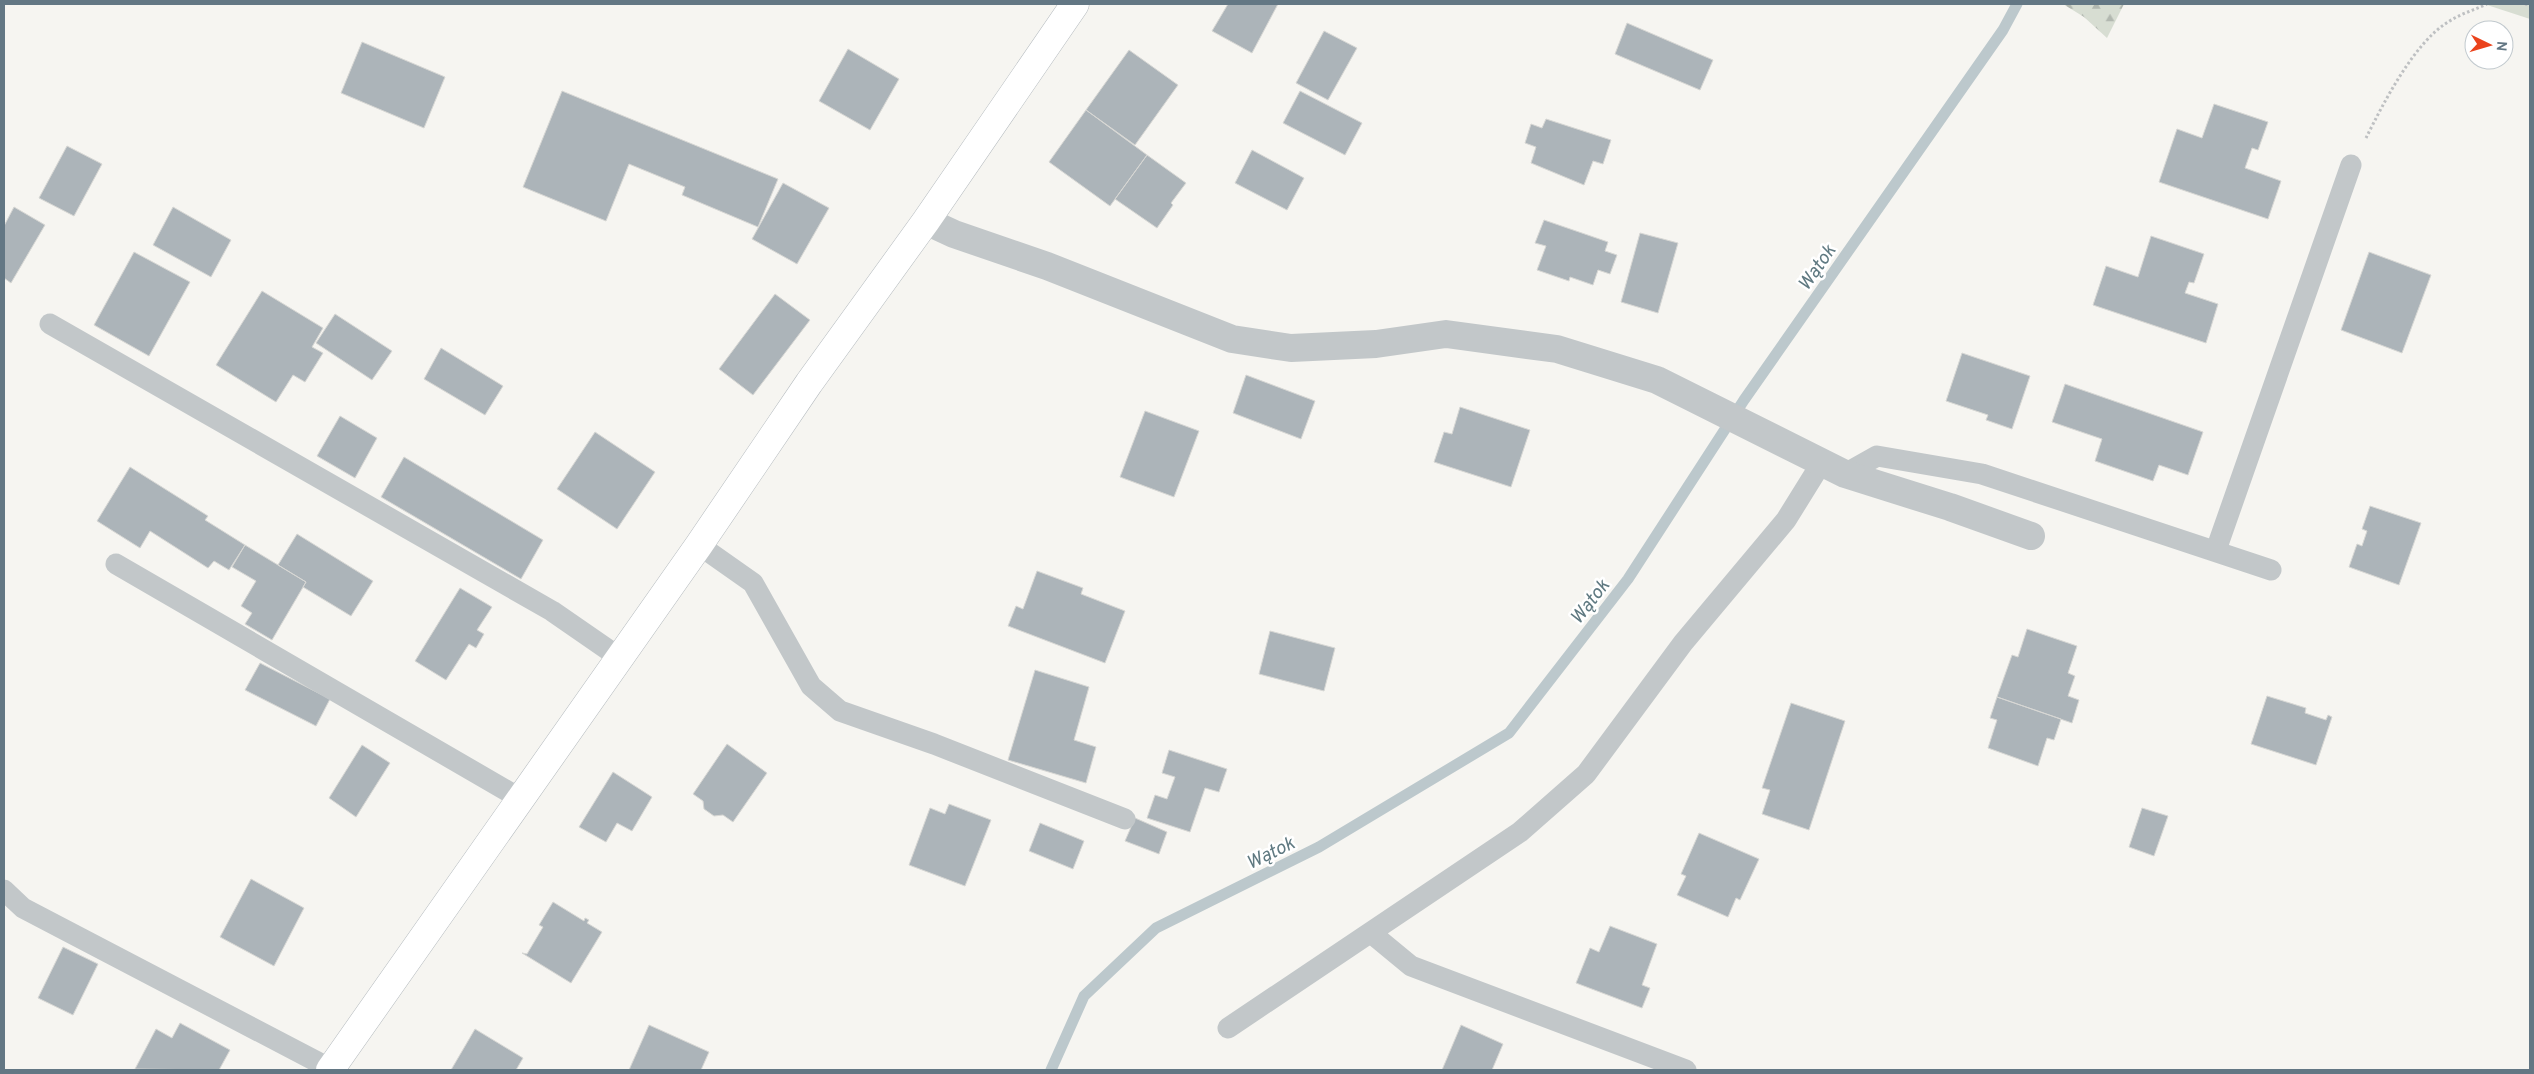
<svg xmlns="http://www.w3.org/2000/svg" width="2534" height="1074" viewBox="0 0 2534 1074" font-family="Overpass,sans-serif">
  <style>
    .green { fill: #d7ddd2 }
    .forest { fill: url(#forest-firs) }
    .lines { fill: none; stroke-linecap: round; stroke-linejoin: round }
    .stream { stroke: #bcc8cc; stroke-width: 11 }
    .building { fill: #acb4b9; stroke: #d7d7d4 }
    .secondary-casing { stroke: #b4babe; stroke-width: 29 }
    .path { stroke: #bec0c2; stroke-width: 3; stroke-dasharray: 2.5 2.5; stroke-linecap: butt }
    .lane { stroke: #c2c7c9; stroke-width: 21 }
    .street { stroke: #c2c7c9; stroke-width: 28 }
    .secondary { stroke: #fff; stroke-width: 28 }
    .labels { text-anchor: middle; stroke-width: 5; stroke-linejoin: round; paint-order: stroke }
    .water-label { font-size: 19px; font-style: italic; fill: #5f7981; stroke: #fff }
  </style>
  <defs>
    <pattern id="forest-firs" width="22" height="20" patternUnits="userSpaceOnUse" patternTransform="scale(1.25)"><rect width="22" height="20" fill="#d7ddd2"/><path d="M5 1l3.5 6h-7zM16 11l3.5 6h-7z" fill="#b2b8b0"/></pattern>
  </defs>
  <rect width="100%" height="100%" fill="#f6f5f1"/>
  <path class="green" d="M 2484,4 L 2530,4 L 2530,19 Z"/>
  <path class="forest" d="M 2063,4 L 2124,4 L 2107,38 L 2084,17 Z"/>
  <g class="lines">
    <path class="stream" d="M 1051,1070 L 1084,996 L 1156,928 L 1319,847 L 1509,733 L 1628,579 L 1744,400 L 2003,30 L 2017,4"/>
  </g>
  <path class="building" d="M 1228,4 L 1278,4 L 1252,53 L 1212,31 Z
    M 1627,23 L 1713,60 L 1700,90 L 1615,54 Z
    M 1324,31 L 1357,48 L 1328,100 L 1296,83 Z
    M 362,42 L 445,77 L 424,128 L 341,93 Z
    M 848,49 L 899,79 L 870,130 L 819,101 Z
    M 1129,50 L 1178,85 L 1135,145 L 1086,110 Z
    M 562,91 L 778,179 L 758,227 L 682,195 L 685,187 L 629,164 L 606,221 L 523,187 Z
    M 1300,91 L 1362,123 L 1345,155 L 1283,123 Z
    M 2214,104 L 2268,122 L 2258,150 L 2252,148 L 2245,168 L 2281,181 L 2268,219 L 2159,182 L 2177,129 L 2202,138 Z
    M 1086,110 L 1147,155 L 1110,206 L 1049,162 Z
    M 1546,119 L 1611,140 L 1603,164 L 1593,161 L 1584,185 L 1531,163 L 1536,147 L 1525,143 L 1531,124 L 1542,128 Z
    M 67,146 L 102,164 L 74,216 L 39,198 Z
    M 1252,150 L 1304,178 L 1287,210 L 1235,183 Z
    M 1147,155 L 1186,183 L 1171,203 L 1173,205 L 1157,228 L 1115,199 Z
    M 783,183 L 829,208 L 797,264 L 752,239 Z
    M 14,207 L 45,225 L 11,283 L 4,278 L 4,226 Z
    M 173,207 L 231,240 L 211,277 L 153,245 Z
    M 1544,220 L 1608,242 L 1605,251 L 1617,255 L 1610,274 L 1598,270 L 1593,285 L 1570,277 L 1569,281 L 1537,270 L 1546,246 L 1535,243 Z
    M 1640,233 L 1678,243 L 1658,313 L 1621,302 Z
    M 2151,236 L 2204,254 L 2194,283 L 2189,282 L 2185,293 L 2218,304 L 2206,343 L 2093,305 L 2106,266 L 2138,277 Z
    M 134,252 L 190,282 L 149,356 L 94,325 Z
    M 2369,252 L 2431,275 L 2402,353 L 2341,330 Z
    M 262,291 L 323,328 L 312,347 L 323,353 L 305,382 L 293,375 L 276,402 L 216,365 Z
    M 775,294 L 810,320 L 753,395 L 719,369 Z
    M 335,314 L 392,351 L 372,380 L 316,343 Z
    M 441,348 L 503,386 L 485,415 L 424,379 Z
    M 1962,353 L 2030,376 L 2012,429 L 1986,420 L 1988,415 L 1946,401 Z
    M 1246,375 L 1315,401 L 1301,439 L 1233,413 Z
    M 2065,384 L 2203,432 L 2188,475 L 2159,465 L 2153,481 L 2095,461 L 2102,439 L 2052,422 Z
    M 1460,407 L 1530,430 L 1511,487 L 1434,462 L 1444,432 L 1452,434 Z
    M 1145,411 L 1199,431 L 1174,497 L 1120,477 Z
    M 340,416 L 377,438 L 355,478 L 317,456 Z
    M 595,432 L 655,472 L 617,529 L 557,489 Z
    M 404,457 L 543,540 L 521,579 L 381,497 Z
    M 130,467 L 208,516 L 205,520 L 245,545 L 229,570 L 214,561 L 208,568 L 150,531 L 140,548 L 97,521 Z
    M 2370,506 L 2421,523 L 2399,585 L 2349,567 L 2357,544 L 2362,546 L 2367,531 L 2362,529 Z
    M 297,534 L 373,581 L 351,616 L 303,587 L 306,582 L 278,565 Z
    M 245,545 L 306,582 L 272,640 L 245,624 L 252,613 L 241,606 L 256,581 L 232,567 Z
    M 1037,571 L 1083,588 L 1081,594 L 1125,611 L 1105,663 L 1008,626 L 1016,606 L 1023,609 Z
    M 460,588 L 492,607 L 477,630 L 484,634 L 476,648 L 469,644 L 446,680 L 415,661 Z
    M 2027,629 L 2077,646 L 2068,673 L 2075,676 L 2068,696 L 2079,700 L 2072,723 L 1997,697 L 2012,655 L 2018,657 Z
    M 1270,631 L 1335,648 L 1324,691 L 1259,674 Z
    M 260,663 L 330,699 L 316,726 L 245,690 Z
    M 1035,670 L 1089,687 L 1074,740 L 1096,747 L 1086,783 L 1008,760 Z
    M 2267,696 L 2306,708 L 2305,713 L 2326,720 L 2328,715 L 2332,717 L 2316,765 L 2251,744 Z
    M 1997,697 L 2061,719 L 2054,740 L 2047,738 L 2038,766 L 1988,748 L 1997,720 L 1990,718 Z
    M 1791,703 L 1845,721 L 1809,830 L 1762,814 L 1770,790 L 1762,788 Z
    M 727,744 L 767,773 L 733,822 L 723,815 L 714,816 L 704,809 L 703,801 L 693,794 Z
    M 362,745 L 390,763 L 356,817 L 329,798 Z
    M 1169,750 L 1227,769 L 1219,792 L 1205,788 L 1190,832 L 1147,818 L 1155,795 L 1167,799 L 1175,777 L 1162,773 Z
    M 613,772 L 652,797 L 632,831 L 617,823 L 606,842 L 579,827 Z
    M 949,804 L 991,820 L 965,886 L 909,865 L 930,808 L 945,814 Z
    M 2142,808 L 2168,816 L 2154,856 L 2129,847 Z
    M 1135,818 L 1167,832 L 1159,854 L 1125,841 Z
    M 1040,823 L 1084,841 L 1073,869 L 1029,851 Z
    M 1699,833 L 1759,859 L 1740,900 L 1736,898 L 1728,917 L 1677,895 L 1686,876 L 1681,874 Z
    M 251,879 L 304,908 L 274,966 L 220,937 Z
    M 553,902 L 584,921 L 585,918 L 589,920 L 587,923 L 602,932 L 571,983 L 522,953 L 527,954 L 543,927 L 539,925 Z
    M 1610,926 L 1657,944 L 1642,985 L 1650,988 L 1642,1008 L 1576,983 L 1590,948 L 1599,952 Z
    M 63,947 L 98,964 L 73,1015 L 38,998 Z
    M 180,1023 L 230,1050 L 219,1070 L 135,1069 L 156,1029 L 172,1038 Z
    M 649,1025 L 709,1052 L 701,1070 L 629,1070 Z
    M 1461,1025 L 1503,1044 L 1492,1070 L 1442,1070 Z
    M 475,1029 L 523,1058 L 516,1070 L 451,1070 Z"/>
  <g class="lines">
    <g class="secondary-casing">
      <path id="secondary" d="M 330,1070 L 699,545 L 809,383 L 926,221 L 1075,4"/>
    </g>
    <path class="path" d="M 2525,4 L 2530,5
      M 2366,138 C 2384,102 2414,43 2448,22 C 2460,14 2474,10 2487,4"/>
    <path class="lane" d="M 50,324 L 552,611 L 620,658
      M 1845,474 L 1877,456 L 1982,474 L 2271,570
      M 699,545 L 753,583 L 811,686 L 840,711 L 934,744 L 1125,819
      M 2216,550 L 2351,165
      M 116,564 L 521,799
      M 4,890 L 23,908 L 331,1069
      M 1371,933 L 1411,966 L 1686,1070
      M 1228,1028 L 1520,832 L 1586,774 L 1683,643 L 1786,520 L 1822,462"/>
    <path class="street" d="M 926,221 L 954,234 L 1047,266 L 1232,339 L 1291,348 L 1376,344 L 1446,334 L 1557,349 L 1657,380 L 1845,474 L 1950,507 L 2031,536"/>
    <use href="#secondary" class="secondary"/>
  </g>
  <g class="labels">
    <g class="water-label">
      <text transform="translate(1816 267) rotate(-55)" y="7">Wątok</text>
      <text transform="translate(1589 601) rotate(-52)" y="7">Wątok</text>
      <text transform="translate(1270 852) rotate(-26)" y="7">Wątok</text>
    </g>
  </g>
  <rect width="2534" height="1074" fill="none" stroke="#637784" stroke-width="10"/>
  <g transform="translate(2489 45) rotate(95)"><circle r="24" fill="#ffffff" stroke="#c1c9ce"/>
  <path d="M0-4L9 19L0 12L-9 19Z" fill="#eb431c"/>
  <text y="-8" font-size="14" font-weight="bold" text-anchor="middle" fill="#637784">N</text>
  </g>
</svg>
